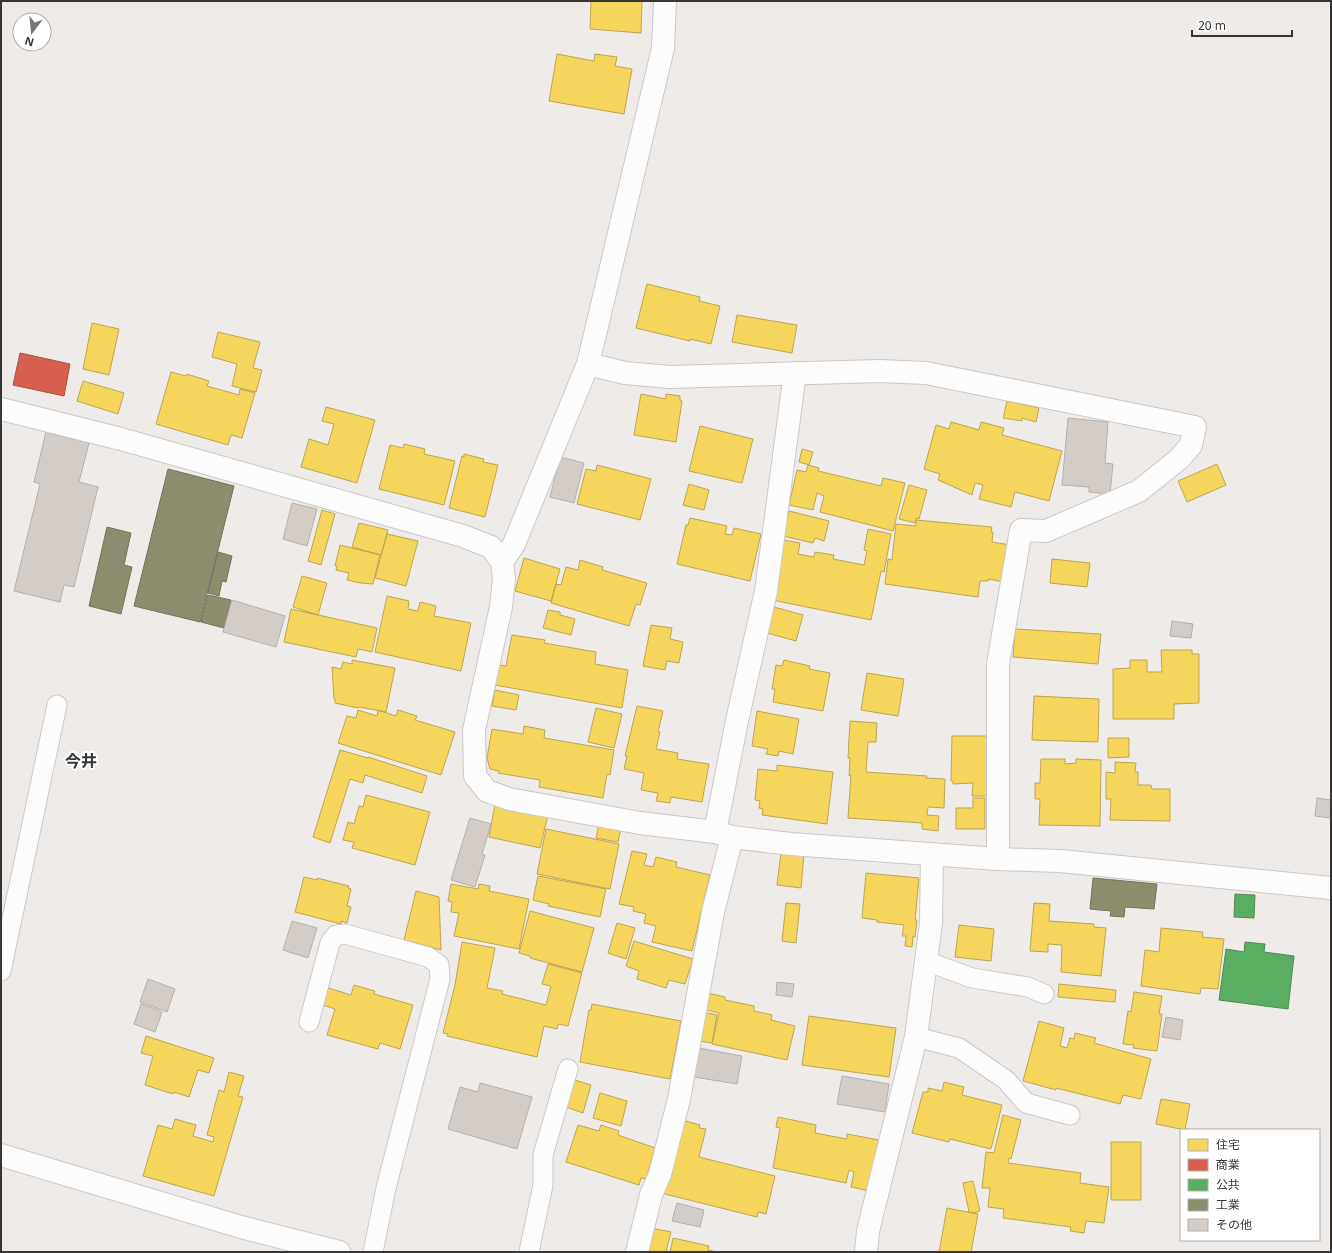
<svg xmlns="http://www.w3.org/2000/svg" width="1332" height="1253" viewBox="0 0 1332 1253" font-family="'Noto Sans','Noto Sans JP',sans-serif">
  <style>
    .homes { fill: #f6d55c; stroke: #bda550 }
    .shops { fill: #d6604d; stroke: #a75346 }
    .public { fill: #5aae61; stroke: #508a54 }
    .industry { fill: #8c8c6e; stroke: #73725d }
    .building { fill: #d4ccc7; stroke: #b2b0ae }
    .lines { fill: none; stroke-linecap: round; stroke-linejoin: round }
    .service-casing { stroke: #cbc9c7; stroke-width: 21 }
    .minor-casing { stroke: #cbc9c7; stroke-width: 24 }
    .service { stroke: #fcfcfc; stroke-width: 19 }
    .minor { stroke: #fcfcfc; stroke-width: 22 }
    .labels { text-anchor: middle; stroke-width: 4; stroke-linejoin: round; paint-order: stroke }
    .quarter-label { font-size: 16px; font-weight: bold; fill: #383634; stroke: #fff }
  </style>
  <rect width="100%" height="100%" fill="#eeebe9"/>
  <path class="homes" d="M 591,1 L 642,1 L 641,33 L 590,29 Z
    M 557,54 L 594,61 L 595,54 L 617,57 L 615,66 L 632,69 L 624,114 L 549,101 Z
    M 647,284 L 700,297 L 699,301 L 720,306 L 711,344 L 690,339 L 690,341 L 636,328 Z
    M 737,315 L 797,325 L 792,353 L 732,342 Z
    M 92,323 L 119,329 L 109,375 L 83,369 Z
    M 218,332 L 260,342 L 253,368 L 262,370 L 256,392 L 232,386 L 237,364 L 212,357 Z
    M 171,372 L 186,376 L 187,374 L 209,381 L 207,386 L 239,395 L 240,389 L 255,393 L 242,438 L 231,435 L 228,445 L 156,424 Z
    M 83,381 L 124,393 L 118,414 L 77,401 Z
    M 641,394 L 666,399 L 666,394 L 680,396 L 680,400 L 682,401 L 676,442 L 634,435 Z
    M 1007,401 L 1039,408 L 1036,422 L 1022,418 L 1022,421 L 1003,418 Z
    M 326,407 L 375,420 L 357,483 L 301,467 L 309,439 L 328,445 L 334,424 L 322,421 Z
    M 951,422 L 979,430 L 981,422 L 1004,428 L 1002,435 L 1062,451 L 1049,501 L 1015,492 L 1011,507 L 979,499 L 983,485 L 975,483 L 972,495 L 938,480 L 940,474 L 924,469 L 936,425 L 949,429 Z
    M 700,426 L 753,439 L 742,483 L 689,471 Z
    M 404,444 L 425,449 L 424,454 L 455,461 L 444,505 L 379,489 L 390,445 L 403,448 Z
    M 802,449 L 813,452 L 809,465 L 799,462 Z
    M 464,454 L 484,459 L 483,462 L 498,465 L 485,517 L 449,508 L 462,456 L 464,457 Z
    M 1217,464 L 1226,485 L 1187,502 L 1178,481 Z
    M 597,465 L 651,479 L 640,520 L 577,504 L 586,469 L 596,471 Z
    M 808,465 L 819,468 L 818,471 L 881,486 L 883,478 L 905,483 L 893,531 L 820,512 L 824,496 L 817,493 L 813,510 L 789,505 L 797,470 L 806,472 Z
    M 689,484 L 709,490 L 704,510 L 683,505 Z
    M 909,485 L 927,490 L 919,519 L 916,518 L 915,523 L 899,519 Z
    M 322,510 L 335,514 L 321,565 L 308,561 Z
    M 789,511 L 829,521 L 824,541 L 815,538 L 813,543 L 783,536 Z
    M 690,518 L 727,526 L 725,534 L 732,535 L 734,528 L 761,534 L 750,581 L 677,564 L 686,525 L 688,525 Z
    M 916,520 L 992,527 L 991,532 L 993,532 L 992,542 L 1010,545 L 1004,582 L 988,579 L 988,581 L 980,581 L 978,597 L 885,584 L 888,559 L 892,560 L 896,524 L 916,526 Z
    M 359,523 L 388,530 L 381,555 L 352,547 Z
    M 868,529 L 891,534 L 884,572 L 881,571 L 871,620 L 772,600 L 784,540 L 800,543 L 798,554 L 814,557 L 815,552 L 834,555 L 833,559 L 864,565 L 867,551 L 864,550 Z
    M 387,534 L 418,541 L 406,586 L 375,578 Z
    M 340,545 L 380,555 L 373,584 L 360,583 L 347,580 L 349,573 L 336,570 L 337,566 L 335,566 Z
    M 524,558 L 560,569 L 551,601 L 515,591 Z
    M 1052,559 L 1090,563 L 1087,587 L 1050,583 Z
    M 580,560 L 603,567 L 602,570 L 647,583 L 640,605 L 636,604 L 629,626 L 551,603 L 556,584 L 561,585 L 566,567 L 578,570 Z
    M 302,576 L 327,583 L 318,615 L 293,607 Z
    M 387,596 L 409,601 L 408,609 L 418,611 L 420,602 L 436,606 L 434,616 L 471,623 L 461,671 L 375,652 Z
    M 774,607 L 803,615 L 796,641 L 767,633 Z
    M 291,609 L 377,628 L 372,652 L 358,649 L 356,657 L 284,642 Z
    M 548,610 L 560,612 L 560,615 L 575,619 L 571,635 L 543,628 Z
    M 651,625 L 672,628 L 670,639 L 683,642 L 679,663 L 667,661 L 665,670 L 643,666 Z
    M 1015,629 L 1101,634 L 1098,664 L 1013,657 Z
    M 512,635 L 545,640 L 544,643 L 596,652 L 595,664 L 628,670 L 622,708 L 495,685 L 499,665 L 506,666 Z
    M 1161,650 L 1192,650 L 1192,654 L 1199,654 L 1199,703 L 1174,704 L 1174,719 L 1113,719 L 1113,669 L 1130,668 L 1130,660 L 1147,660 L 1147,672 L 1162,672 Z
    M 352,660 L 395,668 L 386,712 L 359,707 L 358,708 L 335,703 L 335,699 L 334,699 L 332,667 L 341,669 L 343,662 L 352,664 Z
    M 784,660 L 810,666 L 809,669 L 830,673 L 823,711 L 773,702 L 775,689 L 772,689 L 776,665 L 782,666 Z
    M 867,673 L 904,679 L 898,716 L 861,710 Z
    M 495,690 L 519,695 L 516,710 L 492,706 Z
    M 1034,696 L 1099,699 L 1098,742 L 1032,740 Z
    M 637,706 L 663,711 L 658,732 L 660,732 L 656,749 L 678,753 L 677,759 L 709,764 L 702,802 L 671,797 L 670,803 L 656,801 L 658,793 L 641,790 L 644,773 L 624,769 L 627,756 L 625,756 Z
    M 596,708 L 622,714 L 614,748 L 588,742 Z
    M 358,710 L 377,716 L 378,710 L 396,716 L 398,710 L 417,716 L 415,720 L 455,732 L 441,775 L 338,743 L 347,716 L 356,718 Z
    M 757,711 L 799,719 L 793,754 L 779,751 L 778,756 L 766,754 L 768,749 L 752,746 Z
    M 850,721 L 877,723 L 876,742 L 868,742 L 866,772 L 927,776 L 926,778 L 945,779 L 944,808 L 928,807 L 927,815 L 939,816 L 938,831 L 922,829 L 922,823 L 848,818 L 851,775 L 849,776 L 850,758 L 848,758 Z
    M 524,726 L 545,730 L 544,738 L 614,750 L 610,775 L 607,774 L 603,798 L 539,787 L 540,780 L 498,773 L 499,771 L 490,769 L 487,758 L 492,729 L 523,734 Z
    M 952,736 L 987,736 L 987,796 L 972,796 L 973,783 L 953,784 L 953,781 L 951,781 Z
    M 1108,738 L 1129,738 L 1129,757 L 1108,758 Z
    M 340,750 L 368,758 L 368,757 L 427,776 L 422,793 L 365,775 L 363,783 L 350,779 L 330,843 L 313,837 Z
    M 1041,759 L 1065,759 L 1065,764 L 1076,763 L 1076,759 L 1101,760 L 1100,826 L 1039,825 L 1040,799 L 1035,799 L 1035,783 L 1040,783 Z
    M 1115,762 L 1136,763 L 1135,772 L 1138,772 L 1138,785 L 1151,785 L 1152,789 L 1170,789 L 1170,821 L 1110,820 L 1111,799 L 1106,799 L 1106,772 L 1115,773 Z
    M 777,765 L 833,772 L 827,824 L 762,815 L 763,809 L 759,808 L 760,801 L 755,800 L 758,769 L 777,771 Z
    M 366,795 L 430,812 L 415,865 L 352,848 L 354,842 L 343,840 L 348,822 L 354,824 L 359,806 L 363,807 Z
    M 973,798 L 985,798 L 985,829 L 956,829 L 956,808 L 973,808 Z
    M 495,804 L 548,815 L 540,848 L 489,837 Z
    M 599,824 L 621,828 L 618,842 L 596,838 Z
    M 546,829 L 619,844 L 610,889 L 537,874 Z
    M 632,851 L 647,854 L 644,865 L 653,867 L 656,857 L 677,862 L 676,867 L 710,875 L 692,951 L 652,942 L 656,926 L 644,923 L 646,914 L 633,911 L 634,907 L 619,904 Z
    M 781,852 L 804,854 L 801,888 L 777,885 Z
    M 866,873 L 919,878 L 915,920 L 917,920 L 915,937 L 913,936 L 912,947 L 905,946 L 906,936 L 902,936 L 904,925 L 877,922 L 877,920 L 862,918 Z
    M 538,876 L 606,889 L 600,917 L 548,906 L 549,904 L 533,900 Z
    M 304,877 L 317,880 L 317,878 L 349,886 L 348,888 L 351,889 L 347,906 L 351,907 L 347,923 L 341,921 L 341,924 L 295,912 Z
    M 451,884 L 478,889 L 479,884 L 490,886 L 489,891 L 529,899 L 519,949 L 454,936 L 459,913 L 451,912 L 452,902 L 448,901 Z
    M 416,891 L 439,897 L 441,950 L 404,940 Z
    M 786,903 L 800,904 L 796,943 L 782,941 Z
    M 1034,903 L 1050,904 L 1049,921 L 1094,924 L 1094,927 L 1106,928 L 1101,976 L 1061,972 L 1062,945 L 1048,944 L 1048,952 L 1030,951 Z
    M 530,911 L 594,928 L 582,972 L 530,958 L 530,956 L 519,953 Z
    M 617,923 L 635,928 L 626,959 L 608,953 Z
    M 959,925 L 994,929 L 991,961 L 955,957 Z
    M 1161,928 L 1203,932 L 1202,937 L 1224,939 L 1218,989 L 1201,988 L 1200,994 L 1141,986 L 1145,950 L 1159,952 Z
    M 634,941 L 693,959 L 685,984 L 669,980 L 666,988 L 637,979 L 639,971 L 626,966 Z
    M 462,942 L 495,948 L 487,988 L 503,991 L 502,994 L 546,1005 L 551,986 L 542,984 L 548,964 L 582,973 L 568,1026 L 558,1024 L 557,1029 L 544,1026 L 537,1057 L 447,1036 L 448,1034 L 443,1033 L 455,985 Z
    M 1059,984 L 1116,990 L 1115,1002 L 1058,997 Z
    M 354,985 L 375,991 L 374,994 L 413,1005 L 400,1049 L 380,1043 L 378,1049 L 327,1035 L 335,1009 L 317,1003 L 322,986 L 351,995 Z
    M 703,992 L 725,997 L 725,1000 L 754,1006 L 754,1011 L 772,1015 L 771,1020 L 795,1026 L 787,1060 L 712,1044 L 719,1013 L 699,1008 Z
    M 1134,992 L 1162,996 L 1159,1014 L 1162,1014 L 1157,1051 L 1133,1048 L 1134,1045 L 1123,1044 L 1128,1011 L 1131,1012 Z
    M 592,1004 L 681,1021 L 670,1079 L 580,1062 L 589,1010 L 591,1010 Z
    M 698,1011 L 717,1015 L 712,1043 L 693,1040 Z
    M 809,1016 L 896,1028 L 889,1077 L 802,1065 Z
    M 1039,1021 L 1064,1028 L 1060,1046 L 1067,1048 L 1070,1038 L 1074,1039 L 1075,1033 L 1096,1038 L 1094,1043 L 1151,1059 L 1141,1099 L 1123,1095 L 1120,1104 L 1056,1088 L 1056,1090 L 1023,1081 Z
    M 146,1036 L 214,1058 L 209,1073 L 198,1070 L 189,1097 L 174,1092 L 173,1094 L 145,1085 L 153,1056 L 141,1053 Z
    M 229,1072 L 244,1076 L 238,1096 L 243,1097 L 214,1196 L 143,1176 L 158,1125 L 172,1129 L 175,1119 L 196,1125 L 193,1136 L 213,1142 L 214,1137 L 207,1135 L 219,1090 L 224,1092 Z
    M 568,1078 L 591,1085 L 583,1113 L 560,1105 Z
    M 944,1082 L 964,1087 L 962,1095 L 1002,1105 L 991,1149 L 950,1139 L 949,1142 L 912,1133 L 923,1092 L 928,1092 L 928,1088 L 942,1091 Z
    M 600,1093 L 627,1101 L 621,1126 L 593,1118 Z
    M 1161,1099 L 1190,1104 L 1185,1130 L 1156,1124 Z
    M 1003,1115 L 1021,1120 L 1011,1159 L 1009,1158 L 1008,1163 L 1081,1173 L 1080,1183 L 1109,1187 L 1104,1223 L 1086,1221 L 1084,1233 L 1070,1231 L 1071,1227 L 1003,1218 L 1004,1209 L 988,1207 L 990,1188 L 982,1188 L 986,1152 L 994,1153 Z
    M 778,1117 L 816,1125 L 815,1133 L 847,1139 L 847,1134 L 879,1140 L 869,1191 L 851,1187 L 854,1172 L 849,1170 L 846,1183 L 773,1168 L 780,1128 L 776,1127 Z
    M 679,1119 L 700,1125 L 699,1128 L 706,1129 L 699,1157 L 775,1176 L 766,1214 L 758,1212 L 757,1217 L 661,1193 Z
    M 578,1125 L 599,1131 L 601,1125 L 619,1131 L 618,1135 L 655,1148 L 646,1179 L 641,1178 L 639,1185 L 566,1162 Z
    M 1111,1142 L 1141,1142 L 1141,1200 L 1111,1200 Z
    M 973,1181 L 980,1211 L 974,1213 L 969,1212 L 963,1183 Z
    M 947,1208 L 978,1214 L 971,1252 L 939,1252 Z
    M 647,1227 L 671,1232 L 666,1252 L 641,1252 Z
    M 673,1238 L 709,1246 L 708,1250 L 717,1252 L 670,1252 Z"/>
  <path class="shops" d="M 20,353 L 70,364 L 64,396 L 13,385 Z"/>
  <path class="public" d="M 1235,894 L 1255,895 L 1254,918 L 1234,917 Z
    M 1245,942 L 1265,944 L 1264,952 L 1294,956 L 1288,1009 L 1219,1000 L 1226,949 L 1244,952 Z"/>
  <path class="industry" d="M 168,469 L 234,486 L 200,622 L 134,606 Z
    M 107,527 L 131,533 L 124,565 L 132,567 L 121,614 L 89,606 Z
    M 218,552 L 232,556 L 226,582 L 222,581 L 219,596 L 208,593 Z
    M 208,595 L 231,600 L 224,628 L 201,622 Z
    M 1093,878 L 1157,884 L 1154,909 L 1125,907 L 1124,917 L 1110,916 L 1111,911 L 1090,909 Z"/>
  <path class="building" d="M 1068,418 L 1108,422 L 1105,463 L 1113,464 L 1110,494 L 1089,492 L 1089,487 L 1062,485 Z
    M 46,432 L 89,443 L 79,482 L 98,487 L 74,587 L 64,585 L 60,602 L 14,591 L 40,484 L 34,482 Z
    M 560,457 L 584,463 L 574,503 L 550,497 Z
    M 292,503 L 317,509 L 307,546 L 283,539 Z
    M 232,600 L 285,616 L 276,647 L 223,632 Z
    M 1172,621 L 1193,624 L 1191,638 L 1170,636 Z
    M 1317,798 L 1331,800 L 1331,818 L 1315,816 Z
    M 470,818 L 491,824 L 482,854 L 485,855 L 475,887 L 451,880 Z
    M 292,921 L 317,928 L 308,958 L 283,950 Z
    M 148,979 L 175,989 L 167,1012 L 140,1002 Z
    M 777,982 L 794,984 L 792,997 L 776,995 Z
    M 141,1004 L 162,1012 L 155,1032 L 134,1024 Z
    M 1166,1017 L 1183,1020 L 1180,1040 L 1162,1037 Z
    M 693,1047 L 742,1056 L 737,1084 L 688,1076 Z
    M 842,1076 L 889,1084 L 885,1112 L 837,1104 Z
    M 480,1083 L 532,1097 L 517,1149 L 448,1129 L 460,1087 L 478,1092 Z
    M 677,1203 L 704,1210 L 700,1227 L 672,1221 Z"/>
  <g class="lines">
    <g class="service-casing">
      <path id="service" d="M 926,961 L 972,978 L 1028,987 L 1044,994
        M 1,971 L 57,705
        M 309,1022 L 330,943 L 336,935 L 345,934 L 428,957 L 439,965 L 440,979 L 386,1188 L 373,1252
        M 916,1037 L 959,1048 L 1006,1080 L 1026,1103 L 1070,1115
        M 529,1252 L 543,1185 L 543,1155 L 568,1069"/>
    </g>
    <g class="minor-casing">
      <path id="minor" d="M 588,364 L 625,373 L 670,377 L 880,371 L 926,373 L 1195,427 L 1191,445 L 1179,459 L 1139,491 L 1046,531 L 1021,530 L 998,664 L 998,859
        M 1,409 L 121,439 L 463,536 L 491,547 L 502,562 L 504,579 L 501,607 L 474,730 L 475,776 L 487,791 L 509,799 L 640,823 L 715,832 L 732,837 L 791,844 L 998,859 L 1060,861 L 1331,888
        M 502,562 L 514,544 L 588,364 L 663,48 L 665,1
        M 715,832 L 737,721 L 766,591 L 795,373
        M 1,1155 L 241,1227 L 339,1252
        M 637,1252 L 651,1195 L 660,1174 L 679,1099 L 713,912 L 732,837
        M 866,1252 L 868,1231 L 916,1037 L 931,923 L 932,854"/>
    </g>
    <use href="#service" class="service"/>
    <use href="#minor" class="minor"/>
  </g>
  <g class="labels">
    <g class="quarter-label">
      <text x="81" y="767">今井</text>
    </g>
  </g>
  <rect width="1332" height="1253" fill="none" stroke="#383634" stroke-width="4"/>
  <rect x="1180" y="1129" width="140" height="112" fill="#ffffff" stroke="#afafae"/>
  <rect x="1188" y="1139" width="20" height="12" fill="#f6d55c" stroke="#afafae"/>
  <text x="1216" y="1149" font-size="12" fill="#383634">住宅</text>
  <rect x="1188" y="1159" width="20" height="12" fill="#d6604d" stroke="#afafae"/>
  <text x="1216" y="1169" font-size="12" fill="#383634">商業</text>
  <rect x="1188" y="1179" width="20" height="12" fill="#5aae61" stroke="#afafae"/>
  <text x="1216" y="1189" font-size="12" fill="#383634">公共</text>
  <rect x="1188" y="1199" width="20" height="12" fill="#8c8c6e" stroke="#afafae"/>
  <text x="1216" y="1209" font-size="12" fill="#383634">工業</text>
  <rect x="1188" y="1219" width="20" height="12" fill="#d4ccc7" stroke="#afafae"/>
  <text x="1216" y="1229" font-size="12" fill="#383634">その他</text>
  <g transform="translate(32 32) rotate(196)"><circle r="19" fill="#ffffff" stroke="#afafae"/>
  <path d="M0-3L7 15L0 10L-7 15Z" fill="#787573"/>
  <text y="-6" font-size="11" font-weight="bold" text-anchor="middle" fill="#383634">N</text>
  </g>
  <path d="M1192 30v6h100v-6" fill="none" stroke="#383634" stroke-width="2"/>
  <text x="1198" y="30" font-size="12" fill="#383634" stroke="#ffffff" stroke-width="3" paint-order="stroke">20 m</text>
</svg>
